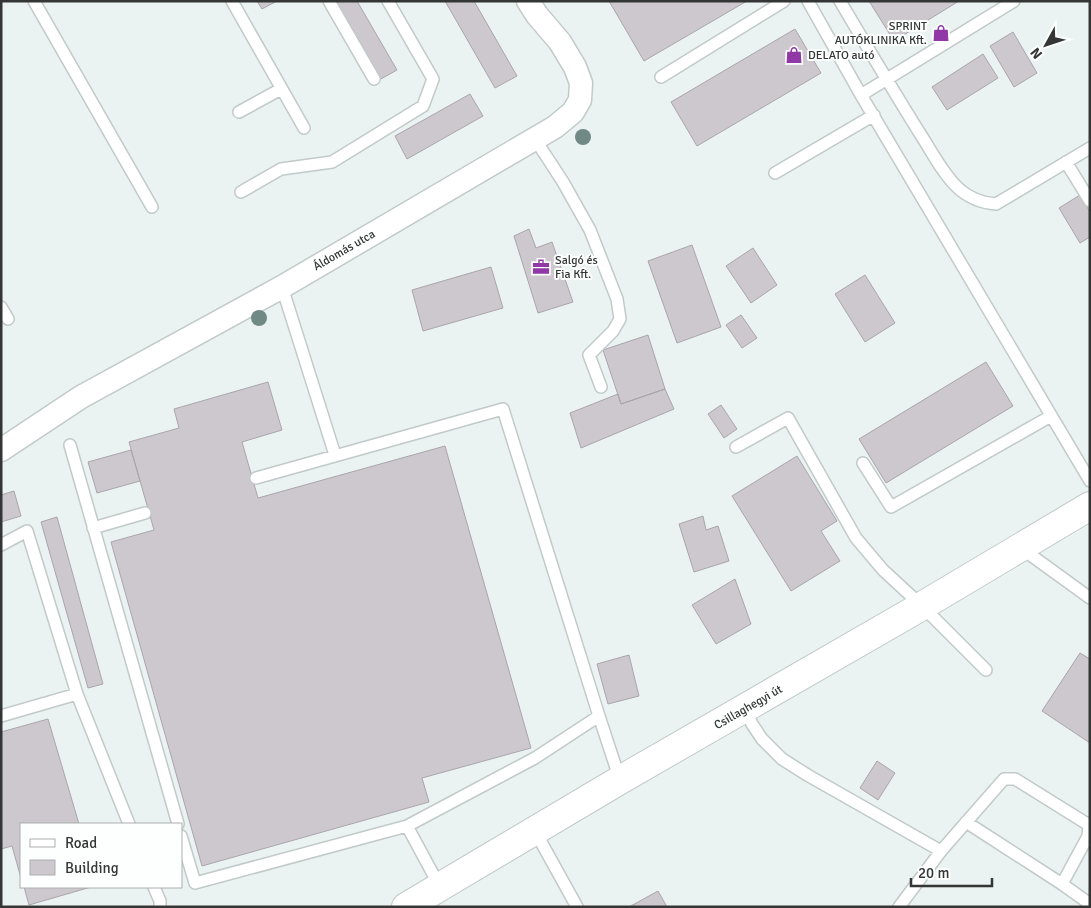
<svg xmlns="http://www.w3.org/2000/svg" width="1091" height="908" viewBox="0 0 1091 908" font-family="Signika,sans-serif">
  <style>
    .building { fill: #ccc8ce; stroke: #aaa5ab }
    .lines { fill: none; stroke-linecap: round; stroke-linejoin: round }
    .service-casing { stroke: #c2cac9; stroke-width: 14 }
    .minor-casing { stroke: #c2cac9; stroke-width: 25 }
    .tertiary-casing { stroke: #c2cac9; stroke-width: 30 }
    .service { stroke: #fff; stroke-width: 11 }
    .minor { stroke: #fff; stroke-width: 22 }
    .tertiary { stroke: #fff; stroke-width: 28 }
    .tree { fill: #708985 }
    .labels { text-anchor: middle; stroke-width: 4; stroke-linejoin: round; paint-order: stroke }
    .poi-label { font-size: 12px; fill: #333635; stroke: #fdfffe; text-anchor: start }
    .street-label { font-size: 12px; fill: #333635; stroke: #fdfffe }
  </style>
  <rect width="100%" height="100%" fill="#eaf3f1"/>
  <path class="building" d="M 257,1 L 277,1 L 262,9 Z
    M 334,1 L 357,1 L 397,70 L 379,80 Z
    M 445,1 L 474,1 L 517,76 L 495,88 Z
    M 609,1 L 747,1 L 644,61 Z
    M 869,1 L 959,1 L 894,41 Z
    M 795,29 L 821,73 L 697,146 L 671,102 Z
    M 1013,32 L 1037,73 L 1014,87 L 990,46 Z
    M 983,54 L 998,78 L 947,110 L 932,87 Z
    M 470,94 L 483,116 L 407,159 L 395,136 Z
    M 1080,195 L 1090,212 L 1090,237 L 1080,243 L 1059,208 Z
    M 529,229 L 536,248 L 552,242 L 573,302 L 538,313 L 514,236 Z
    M 692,245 L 721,327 L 677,343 L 648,261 Z
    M 753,248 L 777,285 L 751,303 L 726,266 Z
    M 491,267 L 503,308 L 423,331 L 412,290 Z
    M 865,275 L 895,323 L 865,342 L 835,294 Z
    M 741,315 L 757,338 L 742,348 L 726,325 Z
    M 648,335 L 665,389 L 621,404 L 603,350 Z
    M 986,362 L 1013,406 L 886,483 L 859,439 Z
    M 268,382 L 282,430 L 242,442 L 258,498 L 445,446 L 531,748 L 422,778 L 429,802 L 202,866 L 111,542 L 154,530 L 129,442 L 179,428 L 174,409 Z
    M 665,389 L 674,409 L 581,448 L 570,413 L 618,394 L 621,404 Z
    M 721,405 L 737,429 L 724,438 L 708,414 Z
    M 131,450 L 140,481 L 97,493 L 88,462 Z
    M 797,456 L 837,521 L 821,531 L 840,561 L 791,591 L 732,496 Z
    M 14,491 L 21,516 L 1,522 L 1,495 Z
    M 703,516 L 706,530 L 718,526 L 729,561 L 694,572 L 679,524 Z
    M 57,517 L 103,684 L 88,688 L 41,522 Z
    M 735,579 L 751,624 L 716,644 L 692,605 Z
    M 1080,653 L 1090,659 L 1090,743 L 1042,711 Z
    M 629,655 L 639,696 L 608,704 L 597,664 Z
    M 48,719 L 79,824 L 21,824 L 21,878 L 12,846 L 1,849 L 1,732 Z
    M 877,761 L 895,773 L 878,800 L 860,788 Z
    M 24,887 L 91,887 L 29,905 Z
    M 658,891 L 667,907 L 629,907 Z"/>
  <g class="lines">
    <g class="service-casing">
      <path id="service" d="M 34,1 L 152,207
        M 232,1 L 304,128
        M 329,1 L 374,79
        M 808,1 L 861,95 L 1090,481
        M 840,1 C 866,45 892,89 919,132 C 931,150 942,173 958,188 C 969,198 982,203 996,204 L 1090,148
        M 661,77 L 784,1
        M 861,95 L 1014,1
        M 239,112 L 281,89
        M 535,139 L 563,182 L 590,230 L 617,299 L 620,319 L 613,331 L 589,355 L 601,387
        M 1066,162 L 1090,201
        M 775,173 L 874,115
        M 241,192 L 281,169 L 332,162 L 423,106 L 433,79 L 388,1
        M 282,287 L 335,455
        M 1,307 L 8,319
        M 70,445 L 178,824
        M 736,447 L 788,418 L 856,538 L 883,570 L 922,606 L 986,670
        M 863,463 L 891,507 L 1051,416
        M 256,478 L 503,409 L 599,716 L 620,780
        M 93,528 L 145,513
        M 1,545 L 27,531 L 77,694 L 1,716
        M 1021,548 L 1090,598
        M 77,694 L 129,824
        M 745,709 L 752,724 L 762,739 L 782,759 L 809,776 L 941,851
        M 966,822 L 1062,884 L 1090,904
        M 407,826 L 440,887
        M 535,831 L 577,907
        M 181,836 L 195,883 L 407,826 L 535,758 L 599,716
        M 154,887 L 160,901 L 160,907
        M 899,907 L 941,851 L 1004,779 L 1015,779 L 1089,825 L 1088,836 L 1062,884"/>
    </g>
    <g class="minor-casing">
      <path id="minor" d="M 1,450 L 81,397 L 282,287 L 555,127 L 573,112 L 580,100 L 581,83 L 575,67 L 560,42 L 537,15 L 528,1"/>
    </g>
    <g class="tertiary-casing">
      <path id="tertiary" d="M 406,907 L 620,780 L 922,606 L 1090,506"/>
    </g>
    <use href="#service" class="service"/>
    <use href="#minor" class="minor"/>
    <use href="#tertiary" class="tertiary"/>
  </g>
  <g class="tree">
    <circle cx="583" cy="137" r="8"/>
    <circle cx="259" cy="318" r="8"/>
  </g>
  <defs>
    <g id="shop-bare" transform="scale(1.35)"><path d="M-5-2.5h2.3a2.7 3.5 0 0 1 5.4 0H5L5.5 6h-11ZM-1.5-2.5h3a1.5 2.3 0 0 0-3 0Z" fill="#9039a6" stroke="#fdfffe" stroke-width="2.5" paint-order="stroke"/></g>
    <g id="office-bare" transform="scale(1.35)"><path d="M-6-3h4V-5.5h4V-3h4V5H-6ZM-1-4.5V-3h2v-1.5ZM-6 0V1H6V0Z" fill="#9039a6" stroke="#fdfffe" stroke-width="2.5" paint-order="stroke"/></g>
  </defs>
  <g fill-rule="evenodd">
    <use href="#shop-bare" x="941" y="33"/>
    <use href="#shop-bare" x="794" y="55"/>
    <use href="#office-bare" x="541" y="267"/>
  </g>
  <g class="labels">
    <g class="poi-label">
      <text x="927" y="30" text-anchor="end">SPRINT<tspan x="927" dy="14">AUTÓKLINIKA Kft.</tspan></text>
      <text x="808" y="59">DELATO autó</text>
      <text x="555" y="264">Salgó és<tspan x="555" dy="14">Fia Kft.</tspan></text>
    </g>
    <g class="street-label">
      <text transform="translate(344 250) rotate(-30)" y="4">Áldomás utca</text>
      <text transform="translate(748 707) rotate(-30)" y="4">Csillaghegyi út</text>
    </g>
  </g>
  <rect width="1091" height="908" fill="none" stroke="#333635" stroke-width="5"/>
  <rect x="20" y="823" width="162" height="65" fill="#fdfffe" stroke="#acafae"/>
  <rect x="30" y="839" width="25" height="8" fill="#ffffff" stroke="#acafae"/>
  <text x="65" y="848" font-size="15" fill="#333635">Road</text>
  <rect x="30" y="860" width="25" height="15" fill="#ccc8ce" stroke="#acafae"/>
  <text x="65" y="873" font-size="15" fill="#333635">Building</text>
  <g transform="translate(1046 45) rotate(230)" stroke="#fdfffe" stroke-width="4" paint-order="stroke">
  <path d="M0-4L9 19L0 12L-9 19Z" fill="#333635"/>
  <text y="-8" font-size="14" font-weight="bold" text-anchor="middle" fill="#333635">N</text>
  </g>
  <path d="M911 878v8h81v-8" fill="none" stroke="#333635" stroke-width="2.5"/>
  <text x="918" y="878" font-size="15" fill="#333635" stroke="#fdfffe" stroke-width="4" paint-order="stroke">20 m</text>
</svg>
